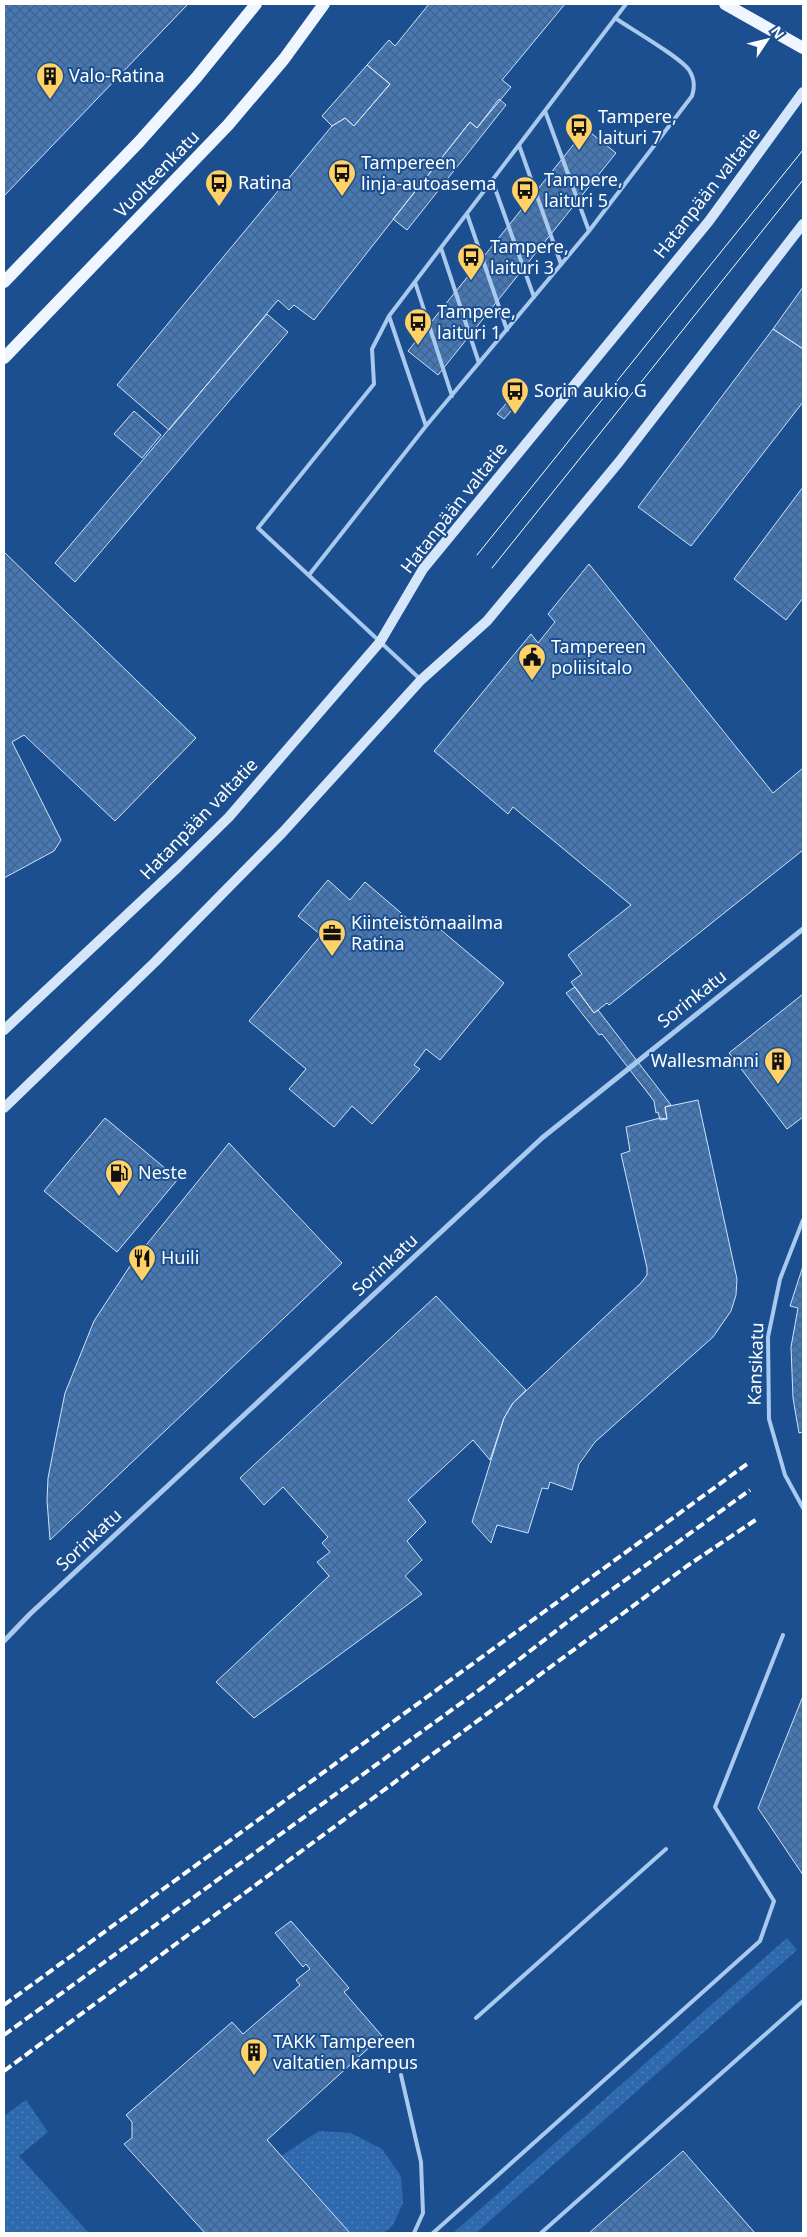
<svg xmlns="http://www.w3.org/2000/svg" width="807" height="2237" viewBox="0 0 807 2237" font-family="'Noto Sans',sans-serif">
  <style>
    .grass { fill: url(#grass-dots) }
    .building { fill: url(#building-cross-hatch); stroke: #cfe3fa }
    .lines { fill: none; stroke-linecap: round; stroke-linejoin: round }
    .lane { stroke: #a9c9ee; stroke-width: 4 }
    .street { stroke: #a9c9ee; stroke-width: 5 }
    .secondary { stroke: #d6e6fa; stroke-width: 10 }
    .primary { stroke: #f0f6ff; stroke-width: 12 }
    .tram { stroke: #fff; stroke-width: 1 }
    .rail { stroke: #fff; stroke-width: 4; stroke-dasharray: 9 4; stroke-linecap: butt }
    .labels { text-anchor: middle; stroke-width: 4; stroke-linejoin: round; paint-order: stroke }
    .poi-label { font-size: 18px; fill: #fff; stroke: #1b4f8f; text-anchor: start }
    .street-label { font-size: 18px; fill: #fff; stroke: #1b4f8f }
  </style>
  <defs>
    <pattern id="grass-dots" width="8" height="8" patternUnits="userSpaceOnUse" patternTransform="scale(1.25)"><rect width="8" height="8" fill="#2e69ad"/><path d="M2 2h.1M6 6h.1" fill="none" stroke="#4d80b9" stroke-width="1.8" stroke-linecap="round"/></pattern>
    <pattern id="building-cross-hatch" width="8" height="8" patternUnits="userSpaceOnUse" patternTransform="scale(1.25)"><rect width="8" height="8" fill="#4478b7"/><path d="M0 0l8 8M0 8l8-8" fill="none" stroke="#486282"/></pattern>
  </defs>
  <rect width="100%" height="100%" fill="#1b4f8f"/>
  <path class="grass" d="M 787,1938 L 797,1950 L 476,2233 L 453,2233 Z
    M 26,2100 L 48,2132 L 19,2156 L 89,2233 L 4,2233 L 4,2116 Z
    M 319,2131 L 351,2133 L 382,2149 L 401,2176 L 403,2203 L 393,2225 L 384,2233 L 350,2233 L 281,2156 Z"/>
  <path class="building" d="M 4,4 L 188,4 L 4,196 Z
    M 429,4 L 565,4 L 502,80 L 511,87 L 477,128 L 470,122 L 314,320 L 294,305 L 289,310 L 278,300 L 169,430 L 117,385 L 332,126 L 345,118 L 354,126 L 390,84 L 367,65 L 389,40 L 395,46 Z
    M 367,65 L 390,84 L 354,126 L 345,118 L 332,126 L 322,116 Z
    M 499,99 L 506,105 L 407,230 L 393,219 L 470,122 L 477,128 Z
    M 586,129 L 616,153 L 438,375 L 408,351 Z
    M 803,287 L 803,349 L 773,329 Z
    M 267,314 L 288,332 L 75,582 L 55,563 Z
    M 773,329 L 803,349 L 803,402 L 691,546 L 638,507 Z
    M 511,398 L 518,403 L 504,419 L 497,414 Z
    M 134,411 L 161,435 L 142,458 L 114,434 Z
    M 803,487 L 803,598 L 786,620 L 734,579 Z
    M 4,552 L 196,738 L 115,821 L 24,735 L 12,742 L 61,840 L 54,851 L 4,878 Z
    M 589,564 L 773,793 L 803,768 L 803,850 L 609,1005 L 607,1003 L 594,1013 L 571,982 L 582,974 L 568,955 L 631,905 L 513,807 L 508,814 L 434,751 L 531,634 L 538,643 L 555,622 L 548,614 Z
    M 328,880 L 350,900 L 365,882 L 421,930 L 429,920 L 504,983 L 440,1060 L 426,1049 L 414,1065 L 420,1069 L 372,1124 L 352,1106 L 334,1127 L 289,1089 L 306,1069 L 249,1021 L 321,935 L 298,916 Z
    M 575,987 L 594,1013 L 598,1010 L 671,1105 L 665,1107 L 667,1119 L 660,1120 L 658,1112 L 656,1113 L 654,1101 L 602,1034 L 599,1035 L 566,993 Z
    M 803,994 L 803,1117 L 787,1129 L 729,1053 Z
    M 698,1100 L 737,1279 L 736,1295 L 731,1311 L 713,1337 L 595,1442 L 579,1464 L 572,1490 L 550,1482 L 548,1489 L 542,1488 L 528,1533 L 497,1525 L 491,1543 L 472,1522 L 504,1418 L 513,1403 L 641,1283 L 647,1275 L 647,1268 L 621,1154 L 630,1151 L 626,1127 L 660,1118 L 667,1119 L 665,1107 Z
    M 105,1118 L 178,1179 L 117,1252 L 44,1191 Z
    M 229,1143 L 342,1263 L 50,1540 L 47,1500 L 48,1478 L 55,1442 L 65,1393 L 94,1321 L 134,1260 Z
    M 803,1266 L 803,1432 L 799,1433 L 793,1398 L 791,1347 L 798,1308 L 790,1306 Z
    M 436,1296 L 526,1390 L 513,1403 L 504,1418 L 490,1460 L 473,1440 L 408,1500 L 426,1522 L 407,1541 L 422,1560 L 405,1576 L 422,1594 L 254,1718 L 216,1682 L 329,1576 L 317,1562 L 330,1552 L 322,1543 L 328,1537 L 283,1487 L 264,1505 L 240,1478 Z
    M 803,1696 L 803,1875 L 758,1808 Z
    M 291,1921 L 349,1988 L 344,1992 L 382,2036 L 267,2140 L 350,2233 L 205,2233 L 124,2144 L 132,2138 L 132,2122 L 126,2115 L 232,2022 L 243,2034 L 300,1985 L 296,1980 L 310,1969 L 306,1964 L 303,1967 L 275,1933 Z
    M 683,2151 L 755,2233 L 589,2233 Z"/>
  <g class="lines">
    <path class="lane" d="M 545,111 L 589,231
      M 519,145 L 561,264
      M 492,180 L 534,297
      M 467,214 L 507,330
      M 441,248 L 479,363
      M 415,282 L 452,396
      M 389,316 L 426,426
      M 309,575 L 426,426 L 589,231 L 692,96 C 695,87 695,79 689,70 C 680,57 631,29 615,18
      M 420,679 L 258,528 L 374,384 L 372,349 L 389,316 L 626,4
      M 803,1220 L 780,1279 L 768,1337 L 769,1419 L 785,1475 L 803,1508
      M 476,2018 L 666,1849
      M 401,2075 L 421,2162 L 423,2213 L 414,2233
      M 433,2233 L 760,1941 L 774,1901 L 715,1807 L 783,1635
      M 541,2233 L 803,2001"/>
    <path class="street" d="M 4,1641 L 30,1614 L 542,1138 L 803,929"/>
    <path class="secondary" d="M 4,1030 L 178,867 L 229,817 L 380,642 L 423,569 L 709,221 L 803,92
      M 4,1108 L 155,962 L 283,832 L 421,680 L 487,621 L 619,462 L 803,224"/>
    <path class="primary" d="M 725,4 L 803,48
      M 4,282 L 139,142 L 196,78 L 256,4
      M 4,358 L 228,125 L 284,59 L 324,4"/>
    <path class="tram" d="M 477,555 L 803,150
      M 492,568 L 803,180"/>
    <path class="rail" d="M 4,2005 L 747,1464
      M 4,2035 L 486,1685 L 574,1617 L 750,1490
      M 4,2071 L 687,1566 L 757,1519"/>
  </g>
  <defs>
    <g id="building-pin" transform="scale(1.4375)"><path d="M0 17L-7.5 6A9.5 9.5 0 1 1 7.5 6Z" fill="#ffd166" stroke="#1b4f8f"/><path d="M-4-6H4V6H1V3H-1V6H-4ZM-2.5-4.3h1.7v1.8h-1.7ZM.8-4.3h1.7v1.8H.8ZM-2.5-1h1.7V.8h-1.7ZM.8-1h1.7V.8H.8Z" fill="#111"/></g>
    <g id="bus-pin" transform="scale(1.4375)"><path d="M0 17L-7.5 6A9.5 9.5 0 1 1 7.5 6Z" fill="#ffd166" stroke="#1b4f8f"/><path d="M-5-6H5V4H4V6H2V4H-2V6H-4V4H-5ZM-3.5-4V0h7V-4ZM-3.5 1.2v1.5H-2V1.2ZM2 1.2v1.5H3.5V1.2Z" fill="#111"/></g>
    <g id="civic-pin" transform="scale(1.4375)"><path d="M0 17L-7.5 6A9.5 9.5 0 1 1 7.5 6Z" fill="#ffd166" stroke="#1b4f8f"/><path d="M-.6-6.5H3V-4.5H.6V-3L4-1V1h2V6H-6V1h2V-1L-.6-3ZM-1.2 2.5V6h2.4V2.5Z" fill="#111"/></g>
    <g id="office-pin" transform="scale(1.4375)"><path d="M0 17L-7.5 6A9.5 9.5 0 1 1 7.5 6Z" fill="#ffd166" stroke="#1b4f8f"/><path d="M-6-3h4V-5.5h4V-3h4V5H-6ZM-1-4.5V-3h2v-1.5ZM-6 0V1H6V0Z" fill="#111"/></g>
    <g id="fuel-pin" transform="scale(1.4375)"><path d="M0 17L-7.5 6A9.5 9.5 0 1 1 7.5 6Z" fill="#ffd166" stroke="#1b4f8f"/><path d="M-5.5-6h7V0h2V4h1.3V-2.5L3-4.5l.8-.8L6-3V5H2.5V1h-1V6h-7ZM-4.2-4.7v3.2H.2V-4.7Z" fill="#111"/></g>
    <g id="restaurant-pin" transform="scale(1.4375)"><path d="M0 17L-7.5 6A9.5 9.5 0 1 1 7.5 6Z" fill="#ffd166" stroke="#1b4f8f"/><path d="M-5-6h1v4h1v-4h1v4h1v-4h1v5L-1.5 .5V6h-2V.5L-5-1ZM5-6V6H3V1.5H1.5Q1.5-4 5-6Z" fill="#111"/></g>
  </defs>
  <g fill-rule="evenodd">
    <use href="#building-pin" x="50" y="76"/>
    <use href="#bus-pin" x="579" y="127"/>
    <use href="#bus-pin" x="342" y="173"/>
    <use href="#bus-pin" x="219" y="183"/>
    <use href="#bus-pin" x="525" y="190"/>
    <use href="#bus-pin" x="471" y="257"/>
    <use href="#bus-pin" x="418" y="322"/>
    <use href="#bus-pin" x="515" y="391"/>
    <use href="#civic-pin" x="532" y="657"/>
    <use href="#office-pin" x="332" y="933"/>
    <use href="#building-pin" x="778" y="1061"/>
    <use href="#fuel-pin" x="119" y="1173"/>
    <use href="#restaurant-pin" x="142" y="1258"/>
    <use href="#building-pin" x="254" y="2052"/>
  </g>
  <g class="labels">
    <g class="poi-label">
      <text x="69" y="82">Valo-Ratina</text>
      <text x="598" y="123">Tampere,<tspan x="598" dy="21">laituri 7</tspan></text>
      <text x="361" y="169">Tampereen<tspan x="361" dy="21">linja-autoasema</tspan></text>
      <text x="544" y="186">Tampere,<tspan x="544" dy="21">laituri 5</tspan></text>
      <text x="238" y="189">Ratina</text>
      <text x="490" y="253">Tampere,<tspan x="490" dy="21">laituri 3</tspan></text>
      <text x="437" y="318">Tampere,<tspan x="437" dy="21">laituri 1</tspan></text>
      <text x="534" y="397">Sorin aukio G</text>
      <text x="551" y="653">Tampereen<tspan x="551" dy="21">poliisitalo</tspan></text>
      <text x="351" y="929">Kiinteistömaailma<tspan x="351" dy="21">Ratina</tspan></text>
      <text x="759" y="1067" text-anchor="end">Wallesmanni</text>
      <text x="138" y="1179">Neste</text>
      <text x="161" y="1264">Huili</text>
      <text x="273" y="2048">TAKK Tampereen<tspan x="273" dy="21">valtatien kampus</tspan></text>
    </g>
    <g class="street-label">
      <text transform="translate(157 174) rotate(-46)" y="6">Vuolteenkatu</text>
      <text transform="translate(707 193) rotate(-52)" y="6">Hatanpään valtatie</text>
      <text transform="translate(454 508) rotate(-52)" y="6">Hatanpään valtatie</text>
      <text transform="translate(199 819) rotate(-46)" y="6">Hatanpään valtatie</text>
      <text transform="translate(692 999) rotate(-38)" y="6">Sorinkatu</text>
      <text transform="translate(385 1265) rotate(-43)" y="6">Sorinkatu</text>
      <text transform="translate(756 1364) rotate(-88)" y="6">Kansikatu</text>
      <text transform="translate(89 1540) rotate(-43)" y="6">Sorinkatu</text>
    </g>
  </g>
  <rect width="807" height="2237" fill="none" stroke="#ffffff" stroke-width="10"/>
  <g transform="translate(767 40) rotate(55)" stroke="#1b4f8f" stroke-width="4" paint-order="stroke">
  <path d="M0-4L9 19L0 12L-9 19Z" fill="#ffffff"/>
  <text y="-8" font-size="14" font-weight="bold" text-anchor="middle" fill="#ffffff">N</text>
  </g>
</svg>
